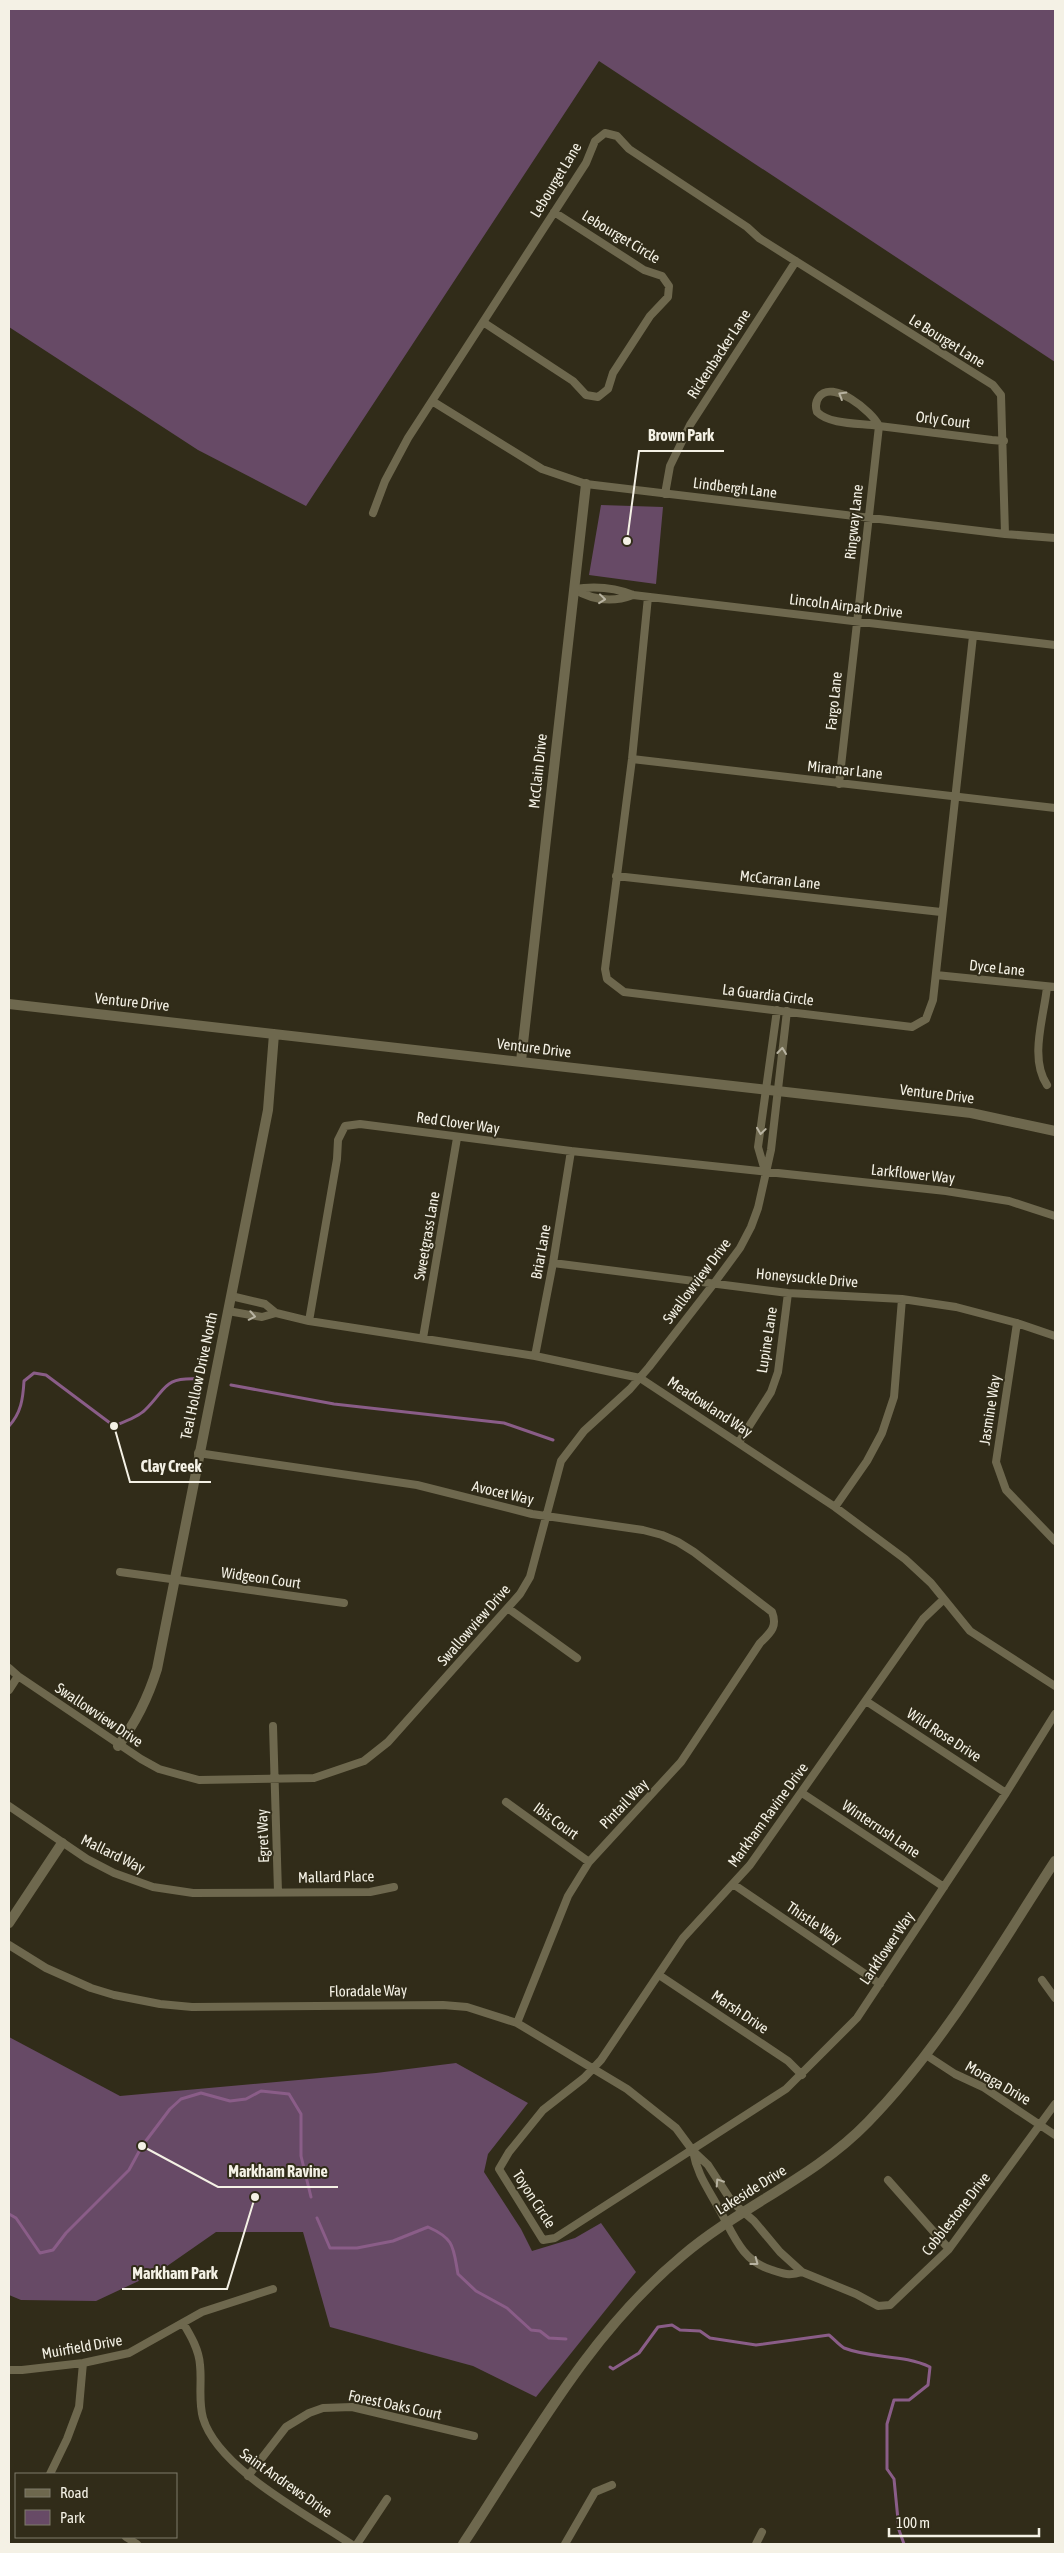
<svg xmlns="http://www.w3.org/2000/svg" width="1064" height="2553" viewBox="0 0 1064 2553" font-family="'Asap Condensed',sans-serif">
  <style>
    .green { fill: #674a66 }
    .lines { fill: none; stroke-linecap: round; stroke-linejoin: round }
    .stream { stroke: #8a5d88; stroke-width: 3 }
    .minor { stroke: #6e684e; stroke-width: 8 }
    .tertiary { stroke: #6e684e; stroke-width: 10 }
    .oneway { stroke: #b8b3a1 }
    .labels { text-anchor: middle; stroke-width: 4; stroke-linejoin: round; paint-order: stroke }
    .street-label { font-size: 15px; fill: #f4f1e5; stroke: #312c19 }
    .leader { fill: none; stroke: #f4f1e5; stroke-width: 2 }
    .callout-dot { fill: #f4f1e5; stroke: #312c19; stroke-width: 2 }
    .callout-label { font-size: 16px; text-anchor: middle; font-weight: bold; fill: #f4f1e5; stroke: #312c19; stroke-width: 4; stroke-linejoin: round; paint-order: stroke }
  </style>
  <rect width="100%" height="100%" fill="#312c19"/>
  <path class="green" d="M 9,9 L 1055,9 L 1055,362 L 599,61 L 306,506 L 198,450 L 9,327 Z
    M 601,505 L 663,507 L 656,584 L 589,575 Z
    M 9,2037 L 120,2096 L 376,2073 L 456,2063 L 528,2103 L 488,2154 L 484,2172 L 521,2229 L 532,2251 L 575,2238 L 601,2223 L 636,2272 L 536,2397 L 473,2366 L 330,2327 L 303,2232 L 216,2232 L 160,2271 L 96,2301 L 21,2300 L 9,2295 Z"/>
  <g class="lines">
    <path class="stream" d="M 231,1385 L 334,1404 L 504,1423 L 553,1440
      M 9,1426 C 21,1413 23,1399 24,1381 L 34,1373 L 46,1375 L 114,1426 C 124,1422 138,1417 145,1410 C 167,1389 162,1377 199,1379
      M 9,2214 L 16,2218 L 40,2253 L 53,2250 L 66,2233 L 129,2170 L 142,2146 L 170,2109 L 181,2099 L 201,2093 L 230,2101 L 246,2099 L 261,2091 L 289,2094 L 301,2114 L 301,2156 L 311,2197
      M 317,2218 L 330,2248 L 357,2248 L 393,2241 L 428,2227 C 455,2239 453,2247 458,2274 L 476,2291 L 507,2308 L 531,2330 L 540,2331 L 549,2338 L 566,2339
      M 610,2367 L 613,2369 L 639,2353 L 658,2327 L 672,2325 L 680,2330 L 700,2331 L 710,2338 L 756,2345 L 829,2335 C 834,2339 839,2345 844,2348 C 872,2359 903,2354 930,2367 L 928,2385 L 909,2400 L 894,2400 L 887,2424 L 887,2469 L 894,2479 L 899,2530 L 904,2544"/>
    <path class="minor" d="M 483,322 L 573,381 L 586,395 L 598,397 L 608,389 L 613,373 L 650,316 L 668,297 L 669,286 L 662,276 L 644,270 L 554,212
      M 432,401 L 542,469 L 586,484 L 1005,534 L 1055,538
      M 879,426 C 872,411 832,379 819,397 C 816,401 815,406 817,412 C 830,425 861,423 879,426 L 992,440 L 1004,441
      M 665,494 L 670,466 L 690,425 L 796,261
      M 373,513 L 385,481 L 408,438 L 586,163 L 595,141 L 605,133 L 617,136 L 629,149 L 747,227 L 759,238 L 993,385 L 1001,395 L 1005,534
      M 574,589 C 594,586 614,587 633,595 L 1055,645
      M 574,589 C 592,600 612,603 633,595
      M 648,597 L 632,759 L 605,969 L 607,979 L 624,992 L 912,1027 L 926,1019 L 933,1000 L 973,636
      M 632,759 L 1055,808
      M 839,784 L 879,426
      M 616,876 L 941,912
      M 936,975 L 1055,987
      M 1047,987 C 1044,1017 1029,1058 1047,1085
      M 765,1171 L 758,1147 L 777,1010
      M 553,1263 L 788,1293 L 902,1299 L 956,1307 L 1017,1323 L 1055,1336
      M 231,1296 L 265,1304 L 276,1313 L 309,1321 L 535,1356 L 640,1378 L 835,1507 L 905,1559 L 931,1583 L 970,1631 L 1055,1686
      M 228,1311 L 262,1317 L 276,1313
      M 309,1321 L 337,1159 L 338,1140 L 345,1126 L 360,1124 L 571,1151 L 946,1191 L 1009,1201 L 1055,1216
      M 1017,1323 L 996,1462 L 1006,1490 L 1055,1541
      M 423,1338 L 457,1138
      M 535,1356 L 553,1263 L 571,1151
      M 739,1442 L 771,1392 L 778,1372 L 788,1293
      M 198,1453 L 417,1485 L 532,1514 L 643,1530 L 662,1535 L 678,1542 L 694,1552 L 772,1612 C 778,1627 770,1633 760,1643 L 681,1762 L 589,1862 L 568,1896 L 517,2023
      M 835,1507 L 867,1461 L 882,1433 L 894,1397 L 902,1299
      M 120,1572 L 344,1603
      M 944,1599 L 923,1619 L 750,1865 L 683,1938 L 601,2060 L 584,2078 L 543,2110 L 509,2152 L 499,2169 L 543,2240 L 555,2238 L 786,2089 L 857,2018 L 1006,1793 L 1055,1714
      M 509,1609 L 577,1658
      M 9,1668 L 18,1676 L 141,1759 L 159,1769 L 199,1780 L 314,1778 L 364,1761 L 388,1742 L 520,1594 L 530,1577 L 561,1461 L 584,1431 L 630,1389 L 649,1367 L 715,1282 L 740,1248 L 751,1227 L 758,1208 L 771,1150 L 787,1011
      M 9,1690 L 18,1676
      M 866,1701 L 1006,1793
      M 273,1726 L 278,1892
      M 802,1793 L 944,1887
      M 506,1802 L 589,1862
      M 9,1806 L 87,1859 L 114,1873 L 153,1887 L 193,1893 L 370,1892 L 394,1887
      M 733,1884 L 880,1984
      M 9,1945 L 46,1968 L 91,1988 L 114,1995 L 160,2004 L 192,2007 L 443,2005 L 467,2007 L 517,2023 L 627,2089 L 676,2128 L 693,2151 L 708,2165 L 732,2202 L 754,2221 L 780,2252 L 802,2272 L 856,2294 L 878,2306 L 890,2305 L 949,2249 L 1055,2104
      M 659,1975 L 788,2061 L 802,2075
      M 1042,1980 L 1055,1998
      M 926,2055 L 955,2074 L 983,2087 L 1055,2135
      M 693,2151 C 697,2174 707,2187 718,2207 C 733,2233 741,2261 772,2270 C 783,2274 790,2276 802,2272
      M 888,2180 L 949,2249
      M 183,2323 C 191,2336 199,2350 200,2365 C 202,2383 198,2400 203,2418 C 218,2469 308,2515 351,2544
      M 9,2370 L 22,2370 L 83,2363 L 129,2353 L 202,2312 L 273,2289
      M 50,2474 L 67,2439 L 79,2407 L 83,2363
      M 248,2476 L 286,2427 L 309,2413 L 323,2408 L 352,2407 L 474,2436
      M 126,2537 L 137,2544
      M 357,2544 L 387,2499
      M 565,2544 L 595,2492 L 612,2485
      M 756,2544 L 762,2532"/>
    <path class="tertiary" d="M 9,1004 L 971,1113 L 1055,1131
      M 521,1061 L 586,484
      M 118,1746 C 137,1721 148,1698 157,1669 L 268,1110 L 274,1034
      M 9,1923 L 62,1843
      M 463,2544 C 529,2444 589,2333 682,2256 C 741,2206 814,2178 868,2122 C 943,2045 997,1950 1055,1861"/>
  </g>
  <defs><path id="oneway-chevron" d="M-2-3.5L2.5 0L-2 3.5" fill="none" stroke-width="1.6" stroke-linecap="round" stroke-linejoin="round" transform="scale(1.25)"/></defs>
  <g class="oneway">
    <use href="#oneway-chevron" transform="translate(842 395) rotate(-149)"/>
    <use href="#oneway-chevron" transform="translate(602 599) rotate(6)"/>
    <use href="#oneway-chevron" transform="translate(782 1051) rotate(-84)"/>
    <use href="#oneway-chevron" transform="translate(761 1131) rotate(98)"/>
    <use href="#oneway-chevron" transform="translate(252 1316) rotate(11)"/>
    <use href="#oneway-chevron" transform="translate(719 2182) rotate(-123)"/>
    <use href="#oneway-chevron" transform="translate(755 2262) rotate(37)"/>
  </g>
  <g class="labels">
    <g class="street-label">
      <text transform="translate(556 180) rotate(-59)" y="5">Lebourget Lane</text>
      <text transform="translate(621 237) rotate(31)" y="5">Lebourget Circle</text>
      <text transform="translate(947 341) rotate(32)" y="5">Le Bourget Lane</text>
      <text transform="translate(719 354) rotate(-57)" y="5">Rickenbacker Lane</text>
      <text transform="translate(943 420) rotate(7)" y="5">Orly Court</text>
      <text transform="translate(735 488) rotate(7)" y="5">Lindbergh Lane</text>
      <text transform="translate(854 522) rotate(-84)" y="5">Ringway Lane</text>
      <text transform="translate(846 606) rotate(7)" y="5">Lincoln Airpark Drive</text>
      <text transform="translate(834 701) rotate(-84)" y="5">Fargo Lane</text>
      <text transform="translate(845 770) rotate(6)" y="5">Miramar Lane</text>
      <text transform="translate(538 771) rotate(-84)" y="5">McClain Drive</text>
      <text transform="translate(780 880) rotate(6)" y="5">McCarran Lane</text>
      <text transform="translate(997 968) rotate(6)" y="5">Dyce Lane</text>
      <text transform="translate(768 995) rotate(7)" y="5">La Guardia Circle</text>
      <text transform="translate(132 1002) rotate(6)" y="5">Venture Drive</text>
      <text transform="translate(534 1048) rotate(7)" y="5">Venture Drive</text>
      <text transform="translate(937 1094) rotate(7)" y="5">Venture Drive</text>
      <text transform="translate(458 1123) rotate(8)" y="5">Red Clover Way</text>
      <text transform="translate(913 1174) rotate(6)" y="5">Larkflower Way</text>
      <text transform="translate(427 1236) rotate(-80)" y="5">Sweetgrass Lane</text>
      <text transform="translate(541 1252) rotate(-80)" y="5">Briar Lane</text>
      <text transform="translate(807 1278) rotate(5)" y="5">Honeysuckle Drive</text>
      <text transform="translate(697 1281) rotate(-53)" y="5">Swallowview Drive</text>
      <text transform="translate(767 1340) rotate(-81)" y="5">Lupine Lane</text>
      <text transform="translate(199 1376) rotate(-78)" y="5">Teal Hollow Drive North</text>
      <text transform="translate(710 1407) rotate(33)" y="5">Meadowland Way</text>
      <text transform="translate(990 1410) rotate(-81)" y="5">Jasmine Way</text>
      <text transform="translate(503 1493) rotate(13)" y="5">Avocet Way</text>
      <text transform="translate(261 1578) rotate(8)" y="5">Widgeon Court</text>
      <text transform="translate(474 1625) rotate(-49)" y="5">Swallowview Drive</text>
      <text transform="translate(99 1715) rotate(34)" y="5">Swallowview Drive</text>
      <text transform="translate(944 1735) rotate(33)" y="5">Wild Rose Drive</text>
      <text transform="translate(624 1804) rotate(-46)" y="5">Pintail Way</text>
      <text transform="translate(768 1815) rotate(-54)" y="5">Markham Ravine Drive</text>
      <text transform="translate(556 1821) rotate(36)" y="5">Ibis Court</text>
      <text transform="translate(881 1829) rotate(34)" y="5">Winterrush Lane</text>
      <text transform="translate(263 1836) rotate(-92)" y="5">Egret Way</text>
      <text transform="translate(113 1854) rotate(26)" y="5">Mallard Way</text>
      <text transform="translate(336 1877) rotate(-1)" y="5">Mallard Place</text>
      <text transform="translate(814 1923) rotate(34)" y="5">Thistle Way</text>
      <text transform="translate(887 1948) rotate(-56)" y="5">Larkflower Way</text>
      <text transform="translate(368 1991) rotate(-1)" y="5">Floradale Way</text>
      <text transform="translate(740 2012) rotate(34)" y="5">Marsh Drive</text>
      <text transform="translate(998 2083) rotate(30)" y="5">Moraga Drive</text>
      <text transform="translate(751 2190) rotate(-32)" y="5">Lakeside Drive</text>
      <text transform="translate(534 2199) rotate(57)" y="5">Toyon Circle</text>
      <text transform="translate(956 2214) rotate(-52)" y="5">Cobblestone Drive</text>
      <text transform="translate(82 2347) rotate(-10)" y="5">Muirfield Drive</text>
      <text transform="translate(395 2405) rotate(12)" y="5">Forest Oaks Court</text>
      <text transform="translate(286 2483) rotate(35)" y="5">Saint Andrews Drive</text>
    </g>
  </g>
  <path class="leader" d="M627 541L639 451H724M114 1426L130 1482H211M142 2146L218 2187H338M255 2197L227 2289H122"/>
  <g class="callout-dot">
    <circle cx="627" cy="541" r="5"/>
    <circle cx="114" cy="1426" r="5"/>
    <circle cx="142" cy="2146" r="5"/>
    <circle cx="255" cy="2197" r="5"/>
  </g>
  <g class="callout-label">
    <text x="681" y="441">Brown Park</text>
    <text x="171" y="1472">Clay Creek</text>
    <text x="278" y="2177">Markham Ravine</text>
    <text x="175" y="2279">Markham Park</text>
  </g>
  <rect width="1064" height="2553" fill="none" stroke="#f4f1e5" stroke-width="20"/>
  <rect x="15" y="2473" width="162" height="65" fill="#312c19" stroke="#7f7b6b"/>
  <rect x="25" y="2489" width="25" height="8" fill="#6e684e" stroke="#7f7b6b"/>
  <text x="60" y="2498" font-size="15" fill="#f4f1e5">Road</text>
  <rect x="25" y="2510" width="25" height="15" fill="#674a66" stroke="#7f7b6b"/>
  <text x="60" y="2523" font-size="15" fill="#f4f1e5">Park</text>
  <path d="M889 2528v8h150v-8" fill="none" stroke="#f4f1e5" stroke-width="2.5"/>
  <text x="896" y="2528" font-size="15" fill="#f4f1e5" stroke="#312c19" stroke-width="4" paint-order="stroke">100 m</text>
</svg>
